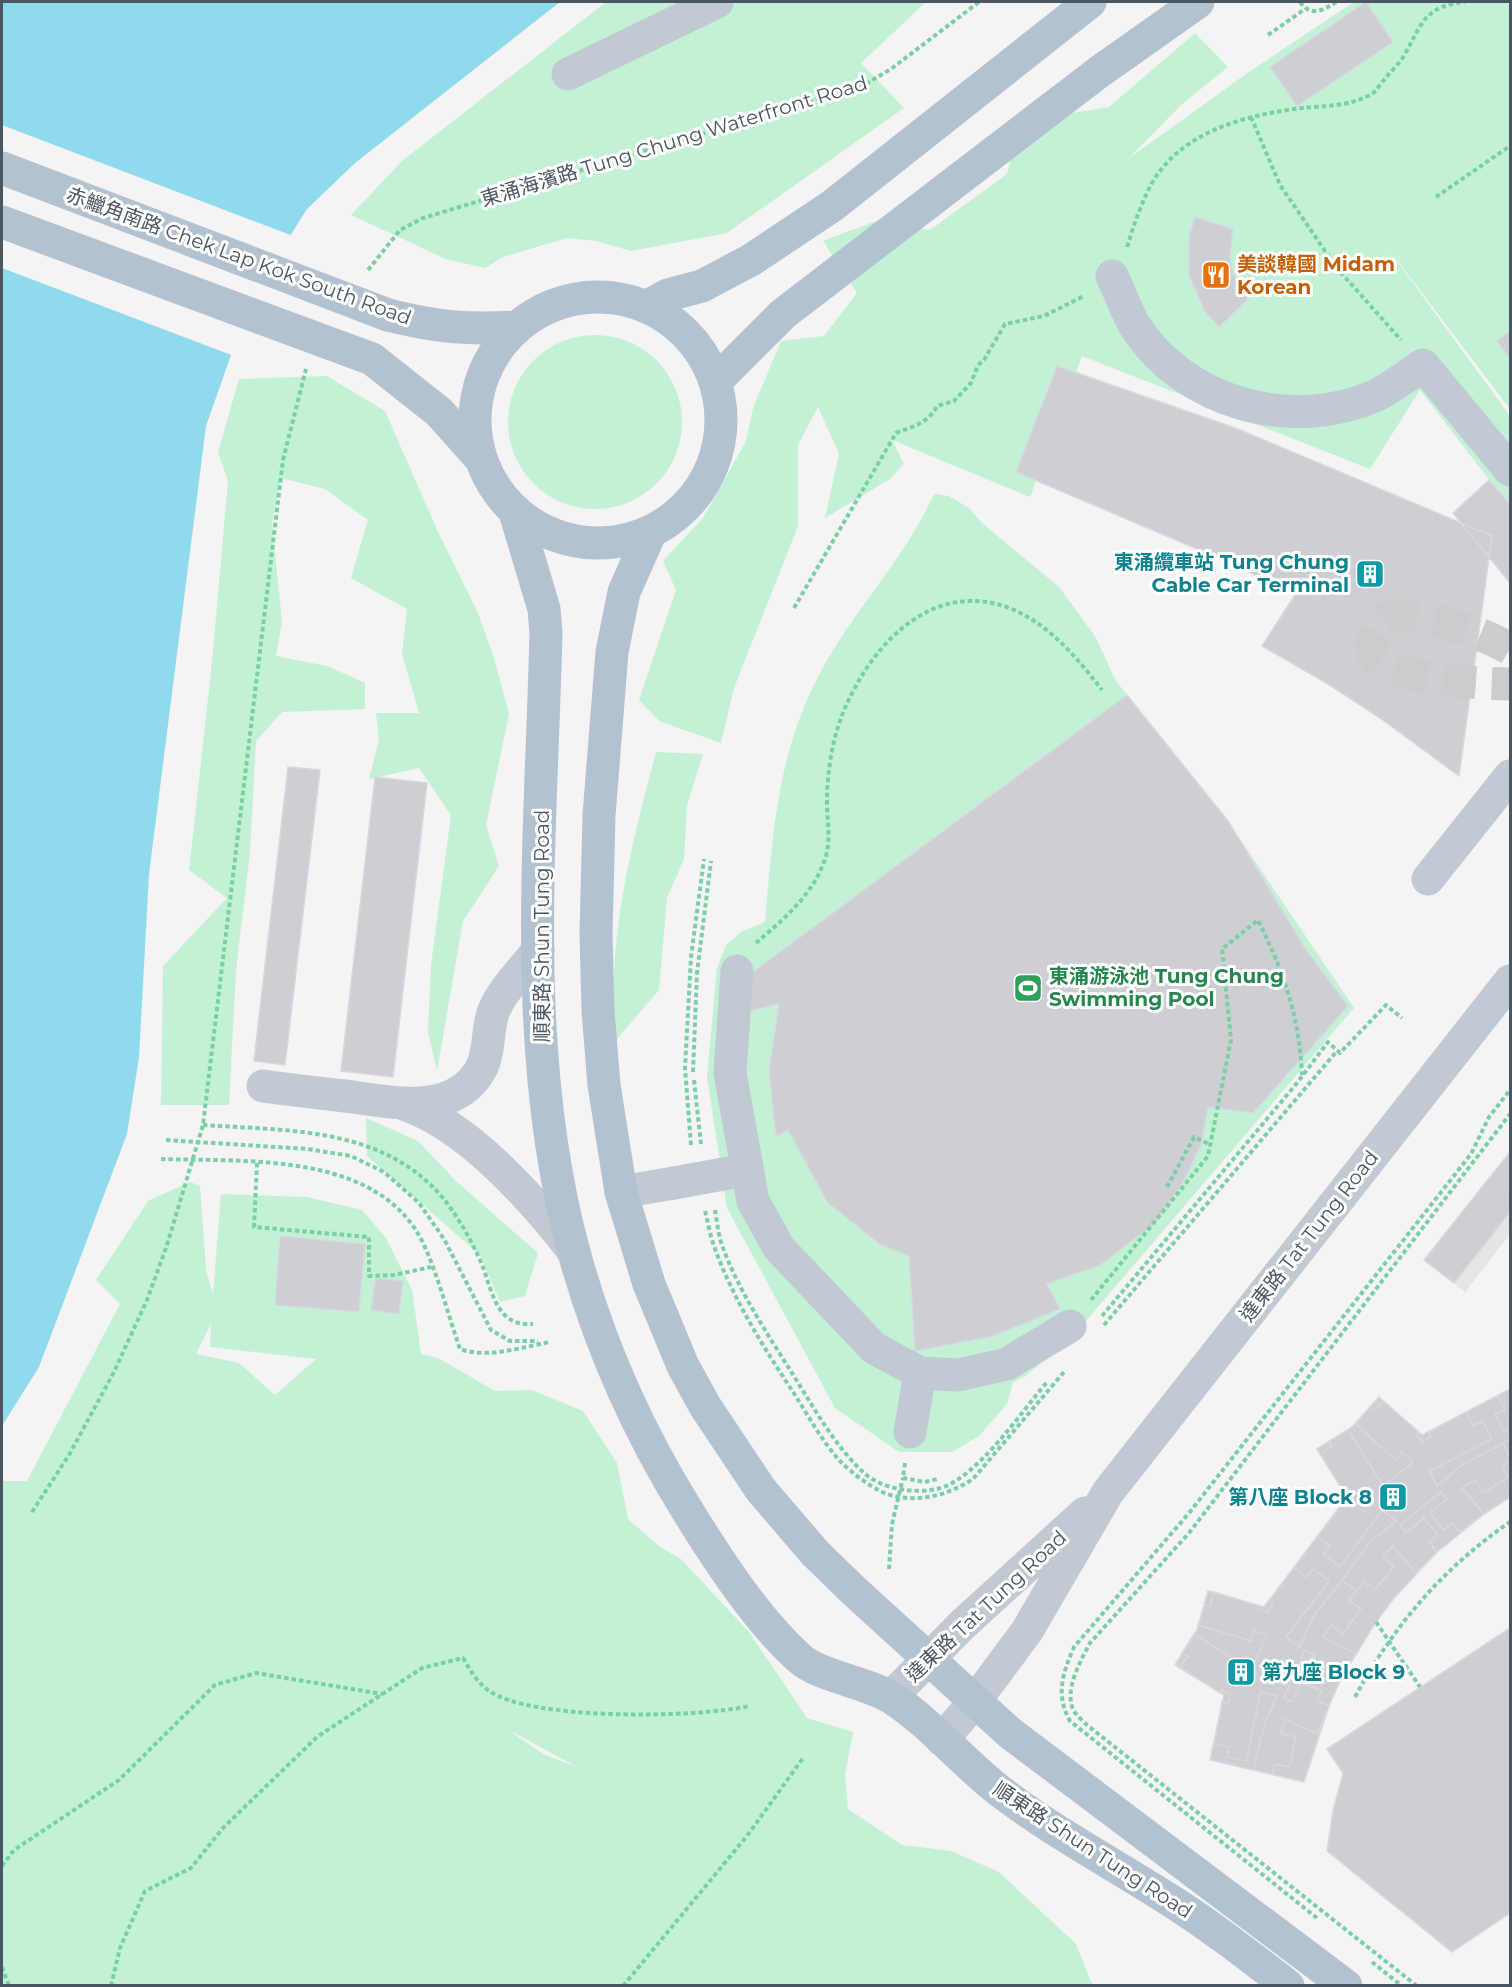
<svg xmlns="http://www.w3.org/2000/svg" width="1512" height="1987" viewBox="0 0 1512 1987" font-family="Montserrat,'Noto Sans TC',sans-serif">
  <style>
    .education { fill: #e6e4e5 }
    .green { fill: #c3f1d5; fill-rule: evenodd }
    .water { fill: #90daee }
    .pier { fill: #f5f3f3 }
    .building { fill: #cdcfd5; stroke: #d7d9de; stroke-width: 1.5 }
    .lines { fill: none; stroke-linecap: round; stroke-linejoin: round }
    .minor-tunnel { stroke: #caccce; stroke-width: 33; stroke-dasharray: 33 16; stroke-linecap: butt }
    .path { stroke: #7ad0a6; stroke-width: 4; stroke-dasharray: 4.5 3; stroke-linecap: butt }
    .minor { stroke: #c1cad2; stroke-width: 33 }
    .major { stroke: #b3c2d1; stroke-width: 33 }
    .path-bridge { stroke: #7ad0a6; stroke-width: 4; stroke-dasharray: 4.5 3; stroke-linecap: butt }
    .minor-bridge { stroke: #c1cad2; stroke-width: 33 }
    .major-bridge { stroke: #b3c2d1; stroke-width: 33 }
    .labels { text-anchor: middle; stroke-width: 6; stroke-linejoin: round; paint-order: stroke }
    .street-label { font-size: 20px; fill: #4a5661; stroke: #fff }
    .food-label { font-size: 20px; font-weight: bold; fill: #c56008; stroke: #fff; text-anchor: start }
    .culture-label { font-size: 20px; font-weight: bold; fill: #0d838f; stroke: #fff; text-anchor: end }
    .leisure-label { font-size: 20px; font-weight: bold; fill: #27864d; stroke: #fff; text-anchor: start }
  </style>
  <rect width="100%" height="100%" fill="#f5f3f3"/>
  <path class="education" d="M 1509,1153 L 1510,1234 L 1465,1292 L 1424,1260 Z"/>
  <path class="green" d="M 606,2 L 926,2 L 861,63 L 904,108 L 727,233 L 631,251 L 596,241 L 567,238 L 503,257 L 485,268 L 446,259 L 351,215 L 402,161 Z
    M 1354,2 L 1510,2 L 1510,331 L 1497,341 L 1510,359 L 1510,409 L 1378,235 L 1510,416 L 1510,507 L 1420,390 L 1370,469 L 1082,356 L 1030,497 L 892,440 L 904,464 L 890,479 L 825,518 L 839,454 L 818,407 L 798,445 L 798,526 L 734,688 L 721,743 L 659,721 L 639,700 L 676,590 L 663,561 L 703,518 L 746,441 L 753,408 L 781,341 L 824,336 L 857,293 L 823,241 L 876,221 L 930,230 L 1007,174 L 1020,121 L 1109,107 L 1195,33 L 1228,67 L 1181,105 L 1128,159 L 1246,74 Z
    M508 422a87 87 0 1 1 174 0a87 87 0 1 1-174 0Z
    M 327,376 L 385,411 L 438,532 L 478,613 L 494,658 L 509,714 L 486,825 L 499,866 L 463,921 L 437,1071 L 428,1032 L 431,965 L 451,815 L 419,768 L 369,779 L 379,740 L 376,713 L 419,713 L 402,654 L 407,609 L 351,578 L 368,520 L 325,489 L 281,478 L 272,523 L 282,622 L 276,656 L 327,666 L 365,683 L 365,709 L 282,712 L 256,741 L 250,853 L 236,970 L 229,1105 L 161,1105 L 163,966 L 227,898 L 189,870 L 212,662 L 228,481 L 218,452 L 239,379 Z
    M 934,494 L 949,496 L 969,508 L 982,523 L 1059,587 L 1095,636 L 1116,681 L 1228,821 L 1354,1008 L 1074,1335 L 1026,1376 L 1013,1382 L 1007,1404 L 979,1436 L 952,1452 L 899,1452 L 835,1408 L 727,1208 L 707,1077 L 717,968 L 726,945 L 741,932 L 765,922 C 773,832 777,753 821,671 C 854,610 905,558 934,494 Z
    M 656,752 L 703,754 L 687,805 L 684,859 L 667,898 L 659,990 L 616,1040 C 606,941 631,847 656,752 Z
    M 366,1118 L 418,1141 L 456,1181 L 538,1253 L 525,1296 L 500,1302 L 480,1255 L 367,1156 Z
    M 190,1182 L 200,1186 L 206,1270 L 213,1294 L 221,1194 L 307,1197 L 362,1210 L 386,1238 L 412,1290 L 421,1354 L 438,1358 L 495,1391 L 532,1390 L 583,1411 L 617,1463 L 628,1519 L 660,1547 L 681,1559 L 749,1632 L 807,1718 L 853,1732 L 845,1775 L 848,1809 L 902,1845 L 951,1851 L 999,1872 L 1076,1944 L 1091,1982 L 1096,1985 L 2,1986 L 2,1481 L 27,1481 L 120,1304 L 96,1280 L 148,1201 ZM 211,1324 L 210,1347 L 316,1359 L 275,1395 L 239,1363 L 196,1354 ZM 510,1731 L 511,1731 L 577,1767 L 543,1754 Z"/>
  <path class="water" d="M 2,2 L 560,2 L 355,163 L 307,209 L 290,236 L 231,355 L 206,426 L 149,874 L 139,1057 L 127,1134 L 39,1367 L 2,1426 Z"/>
  <path class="pier" d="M 2,125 L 293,236 L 234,356 L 2,268 Z"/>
  <path class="building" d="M 1366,2 L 1393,42 L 1297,106 L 1270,67 Z
    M 1195,217 L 1233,229 L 1230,258 L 1233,273 L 1248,299 L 1219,327 L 1205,312 L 1189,275 L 1189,236 Z
    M 1510,331 L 1510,359 L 1497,341 Z
    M 1057,366 L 1238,429 L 1492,536 L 1459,776 L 1380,718 L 1328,684 L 1262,646 L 1295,595 L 1237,566 L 1016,472 Z
    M 1489,480 L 1510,504 L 1510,583 L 1453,513 Z
    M 1127,695 L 1228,821 L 1305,948 L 1348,1006 L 1253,1113 L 1208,1107 L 1201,1145 L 1183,1182 L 1154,1224 L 1100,1265 L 1047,1284 L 1060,1309 L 993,1336 L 915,1351 L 909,1256 L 880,1244 L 828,1203 L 788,1130 L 776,1137 L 769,1070 L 779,1004 L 745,1012 L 749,975 Z
    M 288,767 L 320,770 L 285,1065 L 254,1061 Z
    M 375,777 L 427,783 L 393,1077 L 341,1071 Z
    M 1509,1153 L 1510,1212 L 1454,1283 L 1424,1260 Z
    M 280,1236 L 365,1244 L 359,1312 L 275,1305 Z
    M 376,1278 L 403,1281 L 399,1314 L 371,1310 Z
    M 1510,1389 L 1510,1429 L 1505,1432 L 1495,1414 L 1505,1409 L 1497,1396 Z
    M 1510,1389 L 1510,1497 L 1484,1514 L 1437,1552 L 1394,1598 L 1374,1625 L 1341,1679 L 1329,1706 L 1304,1782 L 1210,1760 L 1224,1695 L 1175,1665 L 1197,1630 L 1208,1591 L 1264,1607 L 1347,1497 L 1317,1449 L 1352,1427 L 1379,1397 L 1422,1435 Z
    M 1383,1401 L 1419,1432 L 1416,1435 L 1423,1441 L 1431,1437 L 1429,1432 L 1466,1412 L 1473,1426 L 1483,1421 L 1492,1439 L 1429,1471 L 1437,1486 L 1462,1465 L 1503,1443 L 1510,1458 L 1510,1461 L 1502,1466 L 1508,1478 L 1482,1493 L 1475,1480 L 1462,1488 L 1484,1514 L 1460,1532 L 1452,1523 L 1444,1530 L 1430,1513 L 1447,1499 L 1441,1492 L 1400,1525 L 1406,1533 L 1424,1518 L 1438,1535 L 1429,1542 L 1437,1552 L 1416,1573 L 1393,1546 L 1383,1557 L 1394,1566 L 1375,1590 L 1364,1581 L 1356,1591 L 1342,1580 L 1370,1542 L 1396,1521 L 1382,1510 L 1340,1567 L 1323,1554 L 1330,1546 L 1317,1537 L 1343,1503 L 1348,1507 L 1353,1499 L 1348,1492 L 1345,1494 L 1320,1454 L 1332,1446 L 1329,1441 L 1348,1430 L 1383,1486 L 1413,1462 L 1402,1452 L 1396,1460 L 1355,1424 L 1370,1407 L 1374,1411 Z
    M 1510,1439 L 1510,1458 L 1503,1443 Z
    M 1294,1567 L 1306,1577 L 1313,1569 L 1329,1581 L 1286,1637 L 1300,1647 L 1313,1617 L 1342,1580 L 1356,1591 L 1349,1600 L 1361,1609 L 1343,1634 L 1331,1625 L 1323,1638 L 1356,1653 L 1341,1679 L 1329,1674 L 1324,1684 L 1305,1675 L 1314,1654 L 1305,1650 L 1284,1698 L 1292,1702 L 1302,1682 L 1321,1691 L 1317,1701 L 1329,1706 L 1317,1734 L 1285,1719 L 1281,1734 L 1296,1737 L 1289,1767 L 1275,1764 L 1272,1774 L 1253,1770 L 1264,1726 L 1277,1696 L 1261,1692 L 1246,1761 L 1227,1757 L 1229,1747 L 1214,1744 L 1222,1702 L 1228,1704 L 1230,1694 L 1222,1690 L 1220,1693 L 1180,1667 L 1188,1656 L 1182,1653 L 1194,1634 L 1251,1670 L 1267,1635 L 1254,1631 L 1251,1641 L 1198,1625 L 1205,1605 L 1210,1606 L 1214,1592 L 1260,1606 L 1259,1609 L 1267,1612 L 1273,1605 L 1269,1601 Z
    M 1510,1628 L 1510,1913 L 1452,1952 L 1327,1851 L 1333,1811 L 1343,1773 L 1327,1749 Z"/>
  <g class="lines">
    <path class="minor-tunnel" d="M 1510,649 C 1482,632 1420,611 1387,618 L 1372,641 C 1372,645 1372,651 1374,655 C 1389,679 1483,684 1510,684"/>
    <path class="path" d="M 1300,2 C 1311,17 1322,11 1336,2
      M 1268,35 L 1305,9
      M 1251,117 L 1280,185 L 1336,267 L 1401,340
      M 1436,197 L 1510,146
      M 1127,247 C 1134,225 1141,203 1152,183 C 1182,131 1246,115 1302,108 C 1324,106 1354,106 1373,93 C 1377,90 1381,83 1385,79 C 1391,71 1400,63 1405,54 C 1422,23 1425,6 1465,2
      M 368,270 L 400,230 L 423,218 L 864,85 L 891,69 L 979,2
      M 794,608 L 896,433 C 912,427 929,423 937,406 L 954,401 L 971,383 L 978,365 L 984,360 L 1005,324 L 1044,316 L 1084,296
      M 756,943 C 784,919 815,893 826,856 C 831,837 827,821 827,802 C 827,773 832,740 843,713 C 870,646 932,577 1012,609 C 1050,625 1078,659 1102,690
      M 693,1072 L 697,973 L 711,861
      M 694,1080 L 701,1144
      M 203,1125 C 288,1131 382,1126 443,1198 C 458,1217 470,1238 480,1260 C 488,1277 492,1305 507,1317 C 515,1324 523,1324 533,1324
      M 166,1140 L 308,1149 L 351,1156 L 384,1172 L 419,1203 L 444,1239 L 491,1330 L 510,1341 L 538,1341
      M 691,1145 L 685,1068 L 691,957 L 704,859
      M 161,1159 C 248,1162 380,1151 424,1245 C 439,1278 448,1315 460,1349 C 488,1359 522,1347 550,1342
      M 257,1163 L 254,1227 L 369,1237 L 369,1276 L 394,1275 L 431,1267
      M 1167,1187 L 1194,1137 L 1211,1145
      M 715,1210 C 717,1221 718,1234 722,1245 C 737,1288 768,1335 792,1373 C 814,1408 834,1445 864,1473 C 882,1489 914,1494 937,1489 C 975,1481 1022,1411 1047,1382
      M 705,1211 C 708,1222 710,1235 714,1246 C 733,1300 766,1351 797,1398 C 810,1419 824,1444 841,1462 C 853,1474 874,1490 890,1495 C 920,1503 948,1495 973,1479 L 1064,1372
      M 1091,1300 L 1208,1156 L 1231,1040 L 1222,949 L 1258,920 C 1284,973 1299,1015 1302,1075
      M 1102,1316 L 1297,1083 L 1328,1042 L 1340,1053 L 1386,1005 L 1402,1018
      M 1104,1325 L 1337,1051
      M 905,1463 L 903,1478 L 925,1482 L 937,1479
      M 32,1512 L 69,1455 L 114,1372 L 147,1300 L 167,1245 L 203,1125 L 283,460 L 306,369
      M 889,1569 L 892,1524
      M 1355,1697 C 1394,1625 1443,1568 1510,1522
      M 2,1866 L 14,1850 L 119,1780 L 215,1685 L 256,1673 L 382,1694
      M 1317,1918 L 1070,1721 C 1055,1695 1063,1672 1074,1647 L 1189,1513 L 1471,1154 L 1489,1117 L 1510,1090
      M 1372,1962 L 1402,1986
      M 2,1967 L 9,1986
      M 111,1986 L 120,1948 L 145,1891 L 191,1868 L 222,1829 L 317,1737 L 422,1668 L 463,1658 C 470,1670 477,1682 488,1690 C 528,1721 699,1718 749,1706
      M 623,1986 L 747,1836 L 803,1758
      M 1417,1986 L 1087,1725 C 1083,1721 1077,1716 1074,1711 C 1063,1691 1081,1660 1090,1643 L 1189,1533 L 1510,1114"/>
    <path class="minor" d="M 568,74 L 717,2
      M 1112,276 C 1120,292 1126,311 1135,326 C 1185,404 1293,433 1377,395 C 1393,387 1408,375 1423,365 L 1510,470
      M 1428,879 L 1510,776
      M 737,971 L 730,1073 L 753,1201 L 779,1248 L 874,1348 L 920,1373 L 958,1375 L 1007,1364 L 1070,1326
      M 263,1086 C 291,1090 318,1093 345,1096 C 390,1102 456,1118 482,1067 C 490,1050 487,1030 493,1013 C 500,992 524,969 538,950
      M 404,1104 C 469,1126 532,1198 574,1252
      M 621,1192 L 674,1183
      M 910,1432 L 920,1373
      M 891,1697 L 962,1625 L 1085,1513
      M 942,1740 L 975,1701 L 1027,1631 L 1108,1492 L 1510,981"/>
    <path class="major" d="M475 420a123 123 0 1 1 246 0a123 123 0 1 1-246 0Z
      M 646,307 L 668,295 L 702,286 L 751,260 L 832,206 L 1090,2
      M 388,315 C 436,327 467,330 516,327
      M 372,359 L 439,412 L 480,458
      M 715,382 L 783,314 L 1099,72 L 1198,2
      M 515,512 L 544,609 L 546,633 C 541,840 519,1054 575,1256 C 600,1346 638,1431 687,1510 C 718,1560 756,1619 799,1658 C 820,1677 867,1682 892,1698 C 932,1724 963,1763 1001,1792 C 1052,1831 1110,1862 1165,1897 C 1208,1924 1248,1955 1288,1986
      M 651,531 L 624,592 L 612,652 L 599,815 L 596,934 L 598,1011 L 604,1085 L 621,1192 L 649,1284 L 683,1366 L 705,1406 L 761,1490 L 815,1553 L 853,1590 L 1010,1733 L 1346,1986"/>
    <path class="path-bridge" d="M 892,1524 L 903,1478
      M 1376,1622 L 1420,1687"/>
    <path class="minor-bridge" d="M 674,1183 L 740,1171"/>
    <path class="major-bridge" d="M 2,168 L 388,315
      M 2,222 L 372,359"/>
  </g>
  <defs>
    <g id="restaurant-square" transform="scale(1.5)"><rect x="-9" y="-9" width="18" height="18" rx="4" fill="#e8710a" stroke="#fff"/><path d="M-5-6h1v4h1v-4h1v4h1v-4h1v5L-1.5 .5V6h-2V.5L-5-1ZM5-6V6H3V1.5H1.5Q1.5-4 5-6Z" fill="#fff"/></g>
    <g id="building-square" transform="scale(1.5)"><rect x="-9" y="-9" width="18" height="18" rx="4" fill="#0f9aa8" stroke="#fff"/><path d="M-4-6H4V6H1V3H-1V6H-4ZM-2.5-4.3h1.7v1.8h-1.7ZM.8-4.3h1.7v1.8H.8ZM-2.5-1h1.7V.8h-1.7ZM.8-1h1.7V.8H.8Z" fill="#fff"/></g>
    <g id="stadium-square" transform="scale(1.5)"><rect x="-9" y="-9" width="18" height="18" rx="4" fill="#2e9e5b" stroke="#fff"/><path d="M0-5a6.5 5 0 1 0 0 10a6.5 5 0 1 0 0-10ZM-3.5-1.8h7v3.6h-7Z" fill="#fff"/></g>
  </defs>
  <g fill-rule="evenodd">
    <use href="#restaurant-square" x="1216" y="275"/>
    <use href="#building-square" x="1370" y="574"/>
    <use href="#stadium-square" x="1028" y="988"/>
    <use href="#building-square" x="1393" y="1497"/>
    <use href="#building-square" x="1241" y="1672"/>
  </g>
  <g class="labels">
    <g class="street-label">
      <text transform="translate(674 141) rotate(-17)" y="7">東涌海濱路 Tung Chung Waterfront Road</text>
      <text transform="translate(239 256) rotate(20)" y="7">赤鱲角南路 Chek Lap Kok South Road</text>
      <text transform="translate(542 926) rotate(-90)" y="7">順東路 Shun Tung Road</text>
      <text transform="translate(1309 1236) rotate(-52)" y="7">達東路 Tat Tung Road</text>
      <text transform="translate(986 1606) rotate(-43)" y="7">達東路 Tat Tung Road</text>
      <text transform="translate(1093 1850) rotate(33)" y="7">順東路 Shun Tung Road</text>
    </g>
    <g class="food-label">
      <text x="1237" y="271">美談韓國 Midam<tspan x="1237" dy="23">Korean</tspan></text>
    </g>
    <g class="culture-label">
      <text x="1349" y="569">東涌纜車站 Tung Chung<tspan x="1349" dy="23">Cable Car Terminal</tspan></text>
      <text x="1372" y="1504">第八座 Block 8</text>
      <text x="1262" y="1679" text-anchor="start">第九座 Block 9</text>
    </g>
    <g class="leisure-label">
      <text x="1049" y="983">東涌游泳池 Tung Chung<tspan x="1049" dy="23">Swimming Pool</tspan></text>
    </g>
  </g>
  <rect width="1512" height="1987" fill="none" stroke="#4a5661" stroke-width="6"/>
</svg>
